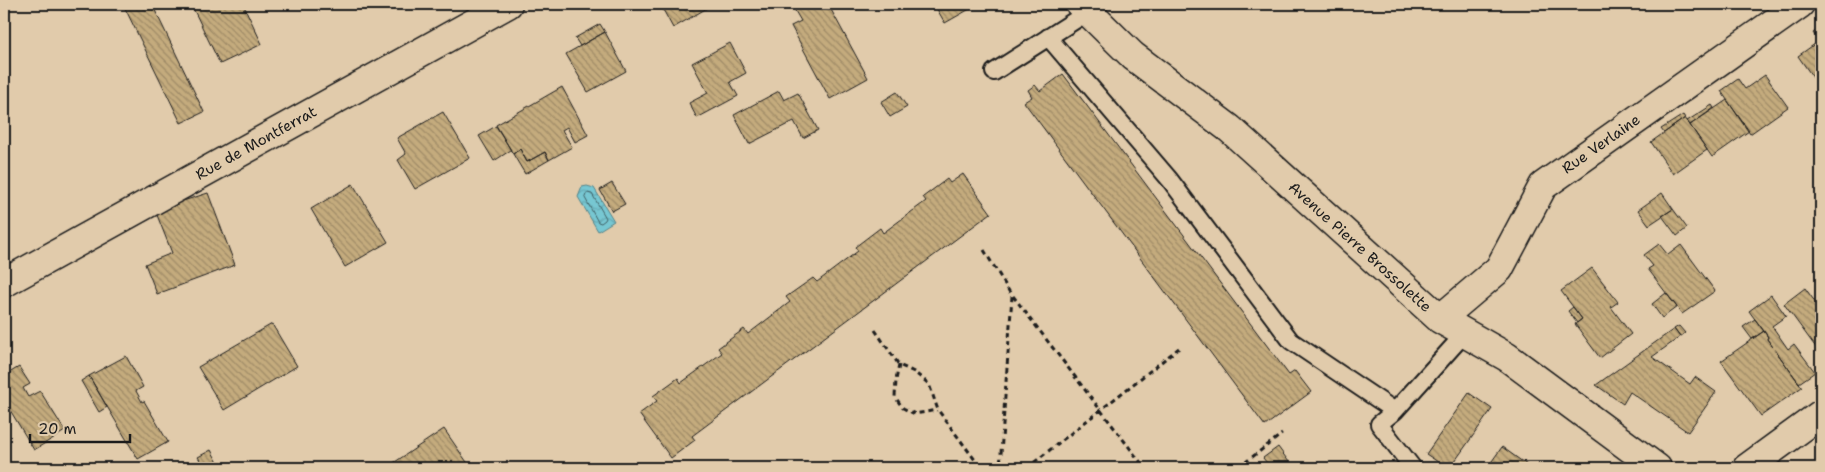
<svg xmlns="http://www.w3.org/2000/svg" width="1825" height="472" viewBox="0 0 1825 472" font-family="'Shantell Sans',sans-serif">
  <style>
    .water { fill: url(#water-waves); stroke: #538389 }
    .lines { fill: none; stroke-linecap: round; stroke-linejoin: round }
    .shore { stroke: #406065; stroke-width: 1 }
    .building { fill: url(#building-back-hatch); stroke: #1c1c1c }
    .lane-casing { stroke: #1c1c1c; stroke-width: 20 }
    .street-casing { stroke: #1c1c1c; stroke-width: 31 }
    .path { stroke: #1c1c1c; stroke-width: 3; stroke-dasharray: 5 4; stroke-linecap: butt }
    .lane { stroke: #e1cbab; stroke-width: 16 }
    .street { stroke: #e1cbab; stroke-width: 28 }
    .labels { text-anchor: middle; stroke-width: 4; stroke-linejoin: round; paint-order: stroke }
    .street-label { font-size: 15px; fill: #1c1c1c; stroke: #e1cbab }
  </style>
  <defs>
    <pattern id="water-waves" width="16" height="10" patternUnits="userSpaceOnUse" patternTransform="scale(1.25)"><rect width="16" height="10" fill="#77c7d2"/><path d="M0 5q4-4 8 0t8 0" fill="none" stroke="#66aab4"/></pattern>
    <pattern id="building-back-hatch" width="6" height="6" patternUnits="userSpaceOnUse" patternTransform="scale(1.25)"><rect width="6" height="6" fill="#c4ab7d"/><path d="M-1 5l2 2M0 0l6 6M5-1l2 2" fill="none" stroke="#9e8a66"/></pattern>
  </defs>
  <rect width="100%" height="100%" fill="#e1cbab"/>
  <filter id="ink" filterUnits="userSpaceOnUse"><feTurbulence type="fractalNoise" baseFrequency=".02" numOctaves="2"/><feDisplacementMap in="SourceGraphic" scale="10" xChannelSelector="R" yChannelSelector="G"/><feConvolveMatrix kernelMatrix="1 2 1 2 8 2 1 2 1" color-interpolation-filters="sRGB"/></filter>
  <g filter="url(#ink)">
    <path class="water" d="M 587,186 L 594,188 L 614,221 L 598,231 L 578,197 L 582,187 Z"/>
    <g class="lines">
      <path class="shore" d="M 587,193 L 592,194 L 606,218 L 605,220 L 601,223 L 598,222 L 585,198 Z"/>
    </g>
    <path class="building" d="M 123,4 L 152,4 L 204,112 L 181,123 Z
      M 191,4 L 243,4 L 262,44 L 220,64 Z
      M 660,4 L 714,4 L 673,28 Z
      M 791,4 L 828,4 L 868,78 L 830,99 L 791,26 L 801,21 Z
      M 934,4 L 974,4 L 975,6 L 945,23 Z
      M 600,24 L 605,32 L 580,46 L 575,38 Z
      M 1821,27 L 1821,89 L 1798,56 L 1819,41 L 1813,33 Z
      M 605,32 L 626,71 L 588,92 L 566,54 Z
      M 730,43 L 746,73 L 730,82 L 738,96 L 697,118 L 689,103 L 708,93 L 692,63 Z
      M 1063,74 L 1289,375 L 1295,371 L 1311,392 L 1265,426 L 1024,102 L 1032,97 L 1028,90 L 1035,85 L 1040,91 Z
      M 1765,75 L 1788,107 L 1750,134 L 1721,91 L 1738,79 L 1745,89 Z
      M 562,87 L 588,135 L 575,142 L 567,127 L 562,130 L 572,147 L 549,160 L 545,152 L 527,162 L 520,149 L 513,154 L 496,125 Z
      M 779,91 L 784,100 L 798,93 L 818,130 L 803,138 L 794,121 L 749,144 L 734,115 Z
      M 897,92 L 907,107 L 890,117 L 881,102 Z
      M 1727,100 L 1749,131 L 1712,157 L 1690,125 Z
      M 1712,105 L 1714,108 L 1690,125 L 1687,121 Z
      M 443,112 L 470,158 L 415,189 L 398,160 L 406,154 L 397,138 Z
      M 1683,115 L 1685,118 L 1664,133 L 1661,129 Z
      M 1685,118 L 1707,150 L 1673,174 L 1651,142 Z
      M 496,126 L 511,150 L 494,161 L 479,136 Z
      M 520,149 L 527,162 L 545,152 L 549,160 L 525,174 L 513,154 Z
      M 963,174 L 991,213 L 692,436 L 695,440 L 671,458 L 639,414 L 657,401 L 653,396 L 678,378 L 681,383 L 722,353 L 718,348 L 744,329 L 748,334 L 790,302 L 786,297 L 813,278 L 817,282 L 858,251 L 855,247 L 880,228 L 883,233 L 926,201 L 923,197 L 947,179 L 950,183 Z
      M 612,183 L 625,204 L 612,211 L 600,190 Z
      M 353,184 L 388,242 L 345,267 L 311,209 Z
      M 208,193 L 235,265 L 157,294 L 145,264 L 172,253 L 155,210 Z
      M 1662,193 L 1673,209 L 1649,225 L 1638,210 Z
      M 1673,209 L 1687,228 L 1677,236 L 1662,216 Z
      M 1659,244 L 1668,255 L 1681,245 L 1715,291 L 1682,314 L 1648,269 L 1653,266 L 1644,255 Z
      M 1592,268 L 1618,302 L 1611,307 L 1631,334 L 1600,358 L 1575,324 L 1582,319 L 1561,291 Z
      M 1805,288 L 1821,310 L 1821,352 L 1820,353 L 1784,304 Z
      M 1666,293 L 1677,307 L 1662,318 L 1652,304 Z
      M 1771,295 L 1786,316 L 1772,326 L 1788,349 L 1794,344 L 1815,372 L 1799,383 L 1767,339 L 1768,337 L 1749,311 Z
      M 1573,307 L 1582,319 L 1577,323 L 1568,311 Z
      M 1755,319 L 1764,331 L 1752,339 L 1743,327 Z
      M 272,324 L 297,366 L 224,410 L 198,367 Z
      M 1679,326 L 1685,333 L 1680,337 L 1674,329 Z
      M 1674,329 L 1680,337 L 1652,357 L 1690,384 L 1695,377 L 1716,392 L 1688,432 L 1630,392 L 1623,404 L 1596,385 Z
      M 1764,331 L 1768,337 L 1767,339 L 1802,387 L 1761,416 L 1721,361 Z
      M 126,356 L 143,387 L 136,391 L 142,402 L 144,401 L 168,442 L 138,459 L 89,376 Z
      M 19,367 L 30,384 L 23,388 L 28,397 L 40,391 L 65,431 L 34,450 L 4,400 L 4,376 Z
      M 89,376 L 107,407 L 99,412 L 81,381 Z
      M 1469,393 L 1492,409 L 1450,468 L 1447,468 L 1426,454 Z
      M 444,429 L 471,468 L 386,468 Z
      M 1278,447 L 1289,462 L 1280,468 L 1271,468 L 1263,458 Z
      M 1502,447 L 1527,465 L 1524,468 L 1487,468 Z
      M 211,450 L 221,468 L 205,468 L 198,457 Z"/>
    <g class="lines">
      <g class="lane-casing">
        <path id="lane" d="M 1048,37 L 1170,180 L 1291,341 L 1395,411
          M 994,72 L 1088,12
          M 1413,468 L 1379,424 L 1395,411 L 1465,333"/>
      </g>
      <g class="street-casing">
        <path id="street" d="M 1080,4 L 1133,56 L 1230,129 L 1440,319 L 1507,357 L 1657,468
          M 4,283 L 508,4
          M 1440,319 L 1499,269 L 1543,186 L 1800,4
          M 1747,468 L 1821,414"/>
      </g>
      <path class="path" d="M 984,250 L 1012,296 L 1000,468
        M 1013,296 L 1145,468
        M 875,330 L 899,365 L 914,372 L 929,384 L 938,410 L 981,468
        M 899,365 L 896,380 L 895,397 L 903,408 L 915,414 L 937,410
        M 1027,468 L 1179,348
        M 1238,468 L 1282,434"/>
      <use href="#lane" class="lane"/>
      <use href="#street" class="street"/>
    </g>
  </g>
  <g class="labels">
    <g class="street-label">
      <text transform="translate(256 143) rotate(-29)" y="5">Rue de Montferrat</text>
      <text transform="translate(1601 144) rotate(-35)" y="5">Rue Verlaine</text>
      <text transform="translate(1360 247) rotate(42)" y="5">Avenue Pierre Brossolette</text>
    </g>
  </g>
  <rect width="1825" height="472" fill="none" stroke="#e1cbab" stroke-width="20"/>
  <rect x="10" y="10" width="1805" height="452" fill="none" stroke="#1c1c1c" stroke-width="2" filter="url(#ink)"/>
  <path d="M30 434v8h100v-8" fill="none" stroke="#1c1c1c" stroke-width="2.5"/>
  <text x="38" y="434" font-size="15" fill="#1c1c1c" stroke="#e1cbab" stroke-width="4" paint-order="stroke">20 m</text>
</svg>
